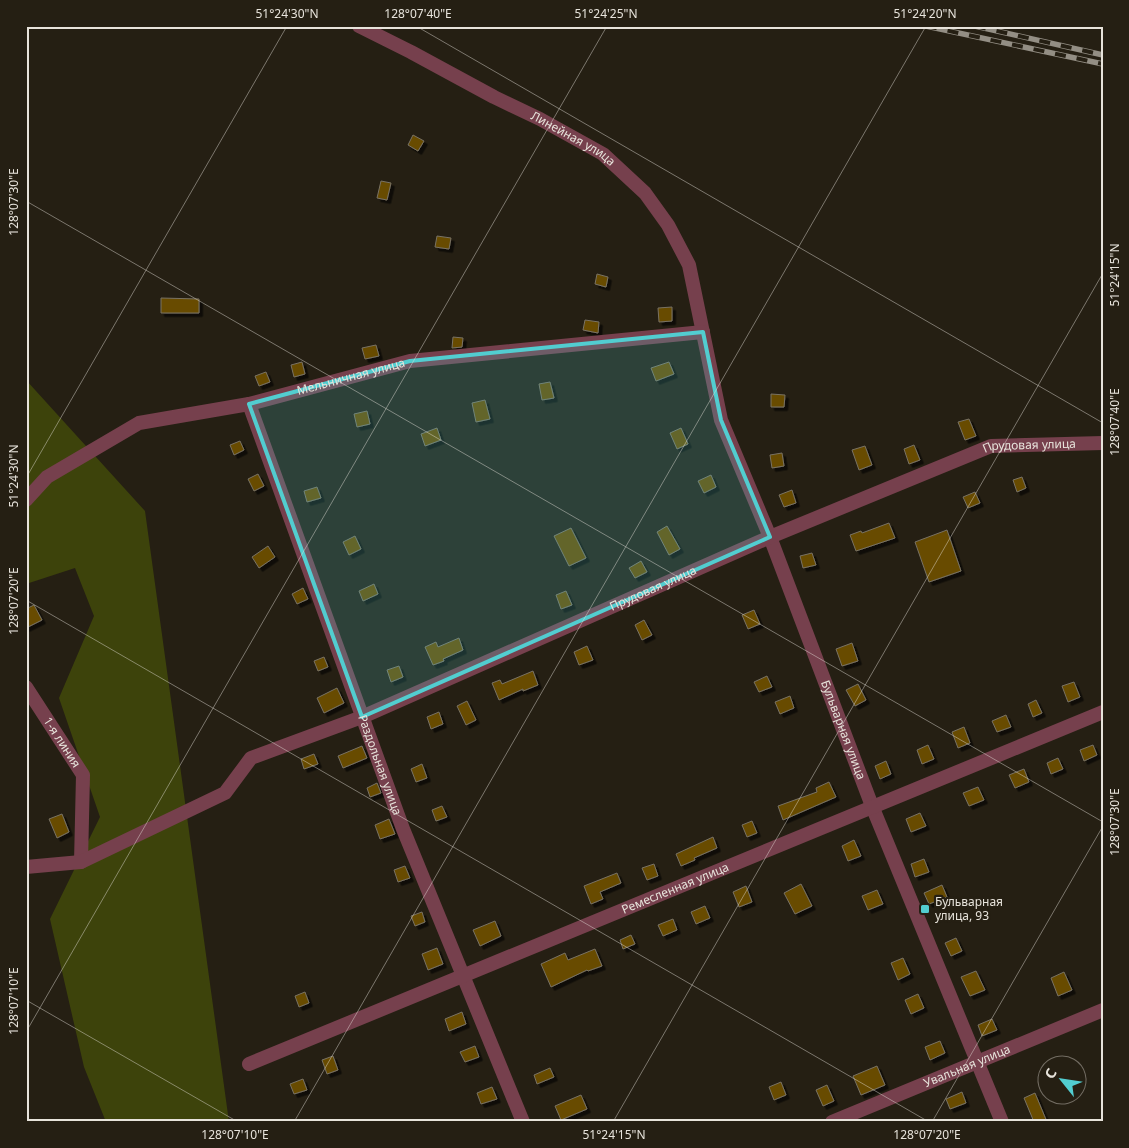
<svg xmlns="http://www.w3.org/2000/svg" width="1129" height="1148" viewBox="0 0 1129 1148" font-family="'Noto Sans',sans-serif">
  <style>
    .green { fill: #3d430b }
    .building { fill: #674c00; stroke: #797264; filter: url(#shadow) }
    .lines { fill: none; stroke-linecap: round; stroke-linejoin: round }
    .street { stroke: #76404d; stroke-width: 14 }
    .rail-casing { stroke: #938e84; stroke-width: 5.5 }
    .rail { stroke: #251f13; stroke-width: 4; stroke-dasharray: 11; stroke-linecap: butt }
    .marked { fill: #52cdd0; fill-opacity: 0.2; stroke: #52cdd0; stroke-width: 4; stroke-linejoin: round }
    .ticks { fill: none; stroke: #e7e3db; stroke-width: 1; stroke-opacity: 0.45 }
    .poi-dot { fill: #52cdd0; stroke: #251f13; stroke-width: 2 }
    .labels { text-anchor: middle; stroke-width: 4.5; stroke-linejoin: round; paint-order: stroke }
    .street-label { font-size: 12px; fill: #e7e3db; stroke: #251f13 }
    .poi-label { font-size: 12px; fill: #e7e3db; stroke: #251f13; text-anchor: start }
    .neatline { fill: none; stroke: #e7e3db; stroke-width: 2 }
    .ticks-label { font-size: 12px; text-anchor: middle; fill: #e7e3db }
  </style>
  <defs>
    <filter id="shadow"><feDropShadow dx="3.5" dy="3.5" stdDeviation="0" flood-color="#0009"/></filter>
  </defs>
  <rect width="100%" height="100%" fill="#251f13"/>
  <path class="green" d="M 26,380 L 145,511 L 229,1122 L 106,1122 L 84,1067 L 50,919 L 100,817 L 59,698 L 94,616 L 75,568 L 26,584 Z"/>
  <path class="building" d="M 413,135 L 424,141 L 418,151 L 408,145 Z
    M 381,181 L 391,183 L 387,200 L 377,198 Z
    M 437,236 L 451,238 L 449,249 L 435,247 Z
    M 597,274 L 608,277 L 606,287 L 595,284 Z
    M 161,298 L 199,299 L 199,313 L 161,313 Z
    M 672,307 L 672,321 L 659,322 L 658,308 Z
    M 585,320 L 599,322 L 598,333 L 583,330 Z
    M 453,337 L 463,338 L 462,347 L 452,348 Z
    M 376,345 L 379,356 L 365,359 L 362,348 Z
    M 302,362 L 305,374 L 294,377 L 291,365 Z
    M 669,362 L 674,374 L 656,381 L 651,368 Z
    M 266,372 L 270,382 L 259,386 L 255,376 Z
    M 550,382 L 554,398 L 542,400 L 539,384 Z
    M 771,394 L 785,395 L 784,407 L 771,407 Z
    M 485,400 L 490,419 L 476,422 L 472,403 Z
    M 367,411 L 370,424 L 357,427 L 354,414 Z
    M 969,419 L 976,436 L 965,440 L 958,422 Z
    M 437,428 L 441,440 L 425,446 L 421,434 Z
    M 681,428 L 688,444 L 677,449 L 670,433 Z
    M 240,441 L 244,450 L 234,455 L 230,445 Z
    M 914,445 L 920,460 L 909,464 L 904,449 Z
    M 865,446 L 872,465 L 859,470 L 852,450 Z
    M 782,453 L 784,466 L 772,468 L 770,455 Z
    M 258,474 L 264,486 L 254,491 L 248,479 Z
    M 711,475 L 716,487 L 704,493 L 698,481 Z
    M 1022,477 L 1026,488 L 1017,492 L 1013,480 Z
    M 317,487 L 321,498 L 307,502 L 304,491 Z
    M 792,490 L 796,503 L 784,507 L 779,495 Z
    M 975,492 L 980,503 L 968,508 L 963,497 Z
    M 889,523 L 895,538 L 856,551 L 850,535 L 861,531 L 862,533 Z
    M 667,526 L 680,549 L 669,555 L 657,532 Z
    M 571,528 L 586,558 L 569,566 L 554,536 Z
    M 947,530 L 961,571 L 929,582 L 915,542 Z
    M 355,536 L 361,549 L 349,555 L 343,542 Z
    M 268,546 L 275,557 L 259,568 L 252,557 Z
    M 812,553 L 816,565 L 803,568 L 800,556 Z
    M 641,561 L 647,572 L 635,578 L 629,568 Z
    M 374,584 L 378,594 L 363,601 L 359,591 Z
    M 303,588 L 308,599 L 297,604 L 292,594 Z
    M 566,591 L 572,605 L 561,609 L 556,595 Z
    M 34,605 L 42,620 L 26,628 L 26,609 Z
    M 754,610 L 760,624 L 748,629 L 742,615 Z
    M 644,620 L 652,635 L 642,640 L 635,625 Z
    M 459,638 L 463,650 L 443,659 L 444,661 L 433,665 L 425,647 L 436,642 L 438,647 Z
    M 852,643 L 858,661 L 842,666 L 836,649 Z
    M 587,646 L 593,660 L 579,665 L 574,652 Z
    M 324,657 L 328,667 L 318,671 L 314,661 Z
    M 399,666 L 403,677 L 391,682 L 387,670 Z
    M 533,671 L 538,685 L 523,691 L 523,689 L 499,700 L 492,683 L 500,680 L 502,684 Z
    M 767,676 L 772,687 L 759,692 L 754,682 Z
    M 1074,682 L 1080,697 L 1068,702 L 1062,686 Z
    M 858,684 L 866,700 L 855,706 L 846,690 Z
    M 337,688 L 344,703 L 324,713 L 317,698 Z
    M 790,696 L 794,708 L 780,714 L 775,702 Z
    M 1036,700 L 1042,713 L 1033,717 L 1028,704 Z
    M 467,701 L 476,720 L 466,725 L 457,706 Z
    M 439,712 L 443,724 L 431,729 L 427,717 Z
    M 1006,715 L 1011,727 L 997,732 L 992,721 Z
    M 964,727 L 970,743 L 958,748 L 952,732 Z
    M 928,745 L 934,759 L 922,764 L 917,750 Z
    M 1093,745 L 1097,755 L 1084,761 L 1080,750 Z
    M 362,746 L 367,758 L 343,768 L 338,756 Z
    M 314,754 L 318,764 L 304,769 L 301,759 Z
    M 1058,758 L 1063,769 L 1051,774 L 1047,763 Z
    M 886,761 L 891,774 L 880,779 L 875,766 Z
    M 422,764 L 427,778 L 416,782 L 411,769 Z
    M 1024,769 L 1029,782 L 1015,788 L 1009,775 Z
    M 829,782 L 836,797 L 783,820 L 778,806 L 817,792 L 816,788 Z
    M 377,783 L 381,793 L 370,797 L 367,788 Z
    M 978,787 L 984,800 L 969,806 L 963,793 Z
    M 442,806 L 447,817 L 436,821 L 432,810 Z
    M 920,813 L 926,826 L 911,832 L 906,819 Z
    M 62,814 L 69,832 L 57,838 L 49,819 Z
    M 389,819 L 395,834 L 380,839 L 375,825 Z
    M 752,821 L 757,833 L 747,837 L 742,825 Z
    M 713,837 L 717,848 L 694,858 L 695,860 L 681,866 L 676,854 Z
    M 854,840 L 861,856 L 848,861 L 842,846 Z
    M 924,859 L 929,872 L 915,877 L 911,864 Z
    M 654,864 L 658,876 L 647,880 L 642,868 Z
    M 405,866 L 410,878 L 398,882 L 394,870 Z
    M 617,873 L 621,883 L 600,892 L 603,899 L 591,904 L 584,886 Z
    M 801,884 L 812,906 L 795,914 L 784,893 Z
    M 942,885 L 947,897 L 929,904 L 924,893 Z
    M 746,886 L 752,902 L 739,907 L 733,892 Z
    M 877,890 L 883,904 L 868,910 L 862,896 Z
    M 705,906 L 710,918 L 696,924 L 691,912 Z
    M 422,912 L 425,922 L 415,926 L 411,916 Z
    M 673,919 L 677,930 L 663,936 L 658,925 Z
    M 495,921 L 501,936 L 480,946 L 473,930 Z
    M 631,935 L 635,944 L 623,949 L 620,940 Z
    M 956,938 L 962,951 L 951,956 L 945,943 Z
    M 437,948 L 443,964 L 428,970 L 422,954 Z
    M 595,949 L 602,966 L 588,971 L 587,970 L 551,987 L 541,964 L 565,953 L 568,960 Z
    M 903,958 L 910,974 L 898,980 L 891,963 Z
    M 976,971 L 985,990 L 970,996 L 961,977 Z
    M 1064,972 L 1072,990 L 1058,996 L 1051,978 Z
    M 305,992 L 309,1003 L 299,1007 L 295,996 Z
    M 918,994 L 924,1008 L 911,1014 L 905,1000 Z
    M 462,1012 L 466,1024 L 449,1031 L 445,1019 Z
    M 992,1019 L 997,1030 L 982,1036 L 978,1025 Z
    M 940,1041 L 945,1053 L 930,1060 L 925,1047 Z
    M 475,1046 L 479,1057 L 465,1062 L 460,1052 Z
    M 333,1056 L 338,1070 L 327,1074 L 322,1060 Z
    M 877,1066 L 885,1085 L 861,1095 L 853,1076 Z
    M 550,1068 L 554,1077 L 537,1084 L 534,1075 Z
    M 303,1079 L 307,1090 L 294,1094 L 290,1084 Z
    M 781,1082 L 786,1095 L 774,1100 L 769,1087 Z
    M 827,1085 L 834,1101 L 823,1106 L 816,1090 Z
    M 492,1087 L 497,1099 L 481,1104 L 477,1093 Z
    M 962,1092 L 966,1103 L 950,1109 L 946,1099 Z
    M 1035,1093 L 1047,1122 L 1034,1122 L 1024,1098 Z
    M 581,1095 L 587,1109 L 561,1120 L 555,1106 Z"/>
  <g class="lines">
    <g class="street">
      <path id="s1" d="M 359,26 L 411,52 L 494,97 L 540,119 L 603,154 L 645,193 L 668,225 L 689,265 L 721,420 L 770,537 L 872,806 L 1002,1122"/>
      <path id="s2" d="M 249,404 L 403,829 L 523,1122"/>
      <path id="s3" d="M 26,500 L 47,477 L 139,423 L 249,404 L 410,361 L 703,332"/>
      <path id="s4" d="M 26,687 L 83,775 L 81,862"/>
      <path id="s5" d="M 26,867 L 81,862 L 225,793 L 251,758 L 362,717 L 770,537 L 991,446 L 1103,443"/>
      <path id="s6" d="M 249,1064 L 1103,712"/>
      <path id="s7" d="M 832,1122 L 1103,1010"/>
    </g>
    <g class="rail-casing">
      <path id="rail" d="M 926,26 L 1103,64
        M 975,26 L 1103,55"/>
    </g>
    <use href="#rail" class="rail"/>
  </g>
  <path class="marked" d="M 703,332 L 721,420 L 770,537 L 362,717 L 249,404 L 410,361 Z"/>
  <path class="ticks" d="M 416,26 L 1103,423M 26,201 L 1103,822M 26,478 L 287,26M 26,600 L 929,1122M 26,1000 L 238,1122M 26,1032 L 607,26M 294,1122 L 926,26M 613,1122 L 1103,273M 932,1122 L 1103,826"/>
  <rect class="poi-dot" x="920" y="904" width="10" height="10" rx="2.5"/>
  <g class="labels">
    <g class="street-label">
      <text dy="4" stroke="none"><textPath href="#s1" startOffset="242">Линейная улица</textPath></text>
      <text dy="4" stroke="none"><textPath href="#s3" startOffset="355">Мельничная улица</textPath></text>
      <text dy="4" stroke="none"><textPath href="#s5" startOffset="1100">Прудовая улица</textPath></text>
      <text dy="4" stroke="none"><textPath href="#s5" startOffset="695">Прудовая улица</textPath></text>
      <text dy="4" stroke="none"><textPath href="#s1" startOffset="909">Бульварная улица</textPath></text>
      <text dy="4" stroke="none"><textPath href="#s4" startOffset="66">1-я линия</textPath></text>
      <text dy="4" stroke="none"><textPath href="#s2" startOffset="384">Раздольная улица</textPath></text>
      <text dy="4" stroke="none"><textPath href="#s6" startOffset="461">Ремесленная улица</textPath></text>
      <text dy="4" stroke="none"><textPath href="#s7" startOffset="146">Увальная улица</textPath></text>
    </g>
    <g class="poi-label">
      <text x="935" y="906">Бульварная<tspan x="935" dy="14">улица, 93</tspan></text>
    </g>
  </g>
  <rect width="1129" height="1148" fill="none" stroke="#251f13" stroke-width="55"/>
  <g transform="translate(1062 1080) rotate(300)"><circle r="24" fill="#251f13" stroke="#736d63"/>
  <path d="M0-4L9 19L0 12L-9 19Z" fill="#52cdd0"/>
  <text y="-8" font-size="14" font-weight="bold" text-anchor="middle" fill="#e7e3db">С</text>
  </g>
  <rect x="28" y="28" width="1074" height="1092" class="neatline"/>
  <g class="ticks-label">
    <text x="287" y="18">51°24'30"N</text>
    <text x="418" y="18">128°07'40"E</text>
    <text x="606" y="18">51°24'25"N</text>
    <text x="925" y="18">51°24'20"N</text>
    <text transform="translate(14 202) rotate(-90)" y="4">128°07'30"E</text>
    <text transform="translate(1115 275) rotate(-90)" y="4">51°24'15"N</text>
    <text transform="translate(1115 422) rotate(-90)" y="4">128°07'40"E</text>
    <text transform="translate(14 476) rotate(-90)" y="4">51°24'30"N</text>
    <text transform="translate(14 601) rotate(-90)" y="4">128°07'20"E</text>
    <text transform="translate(1115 822) rotate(-90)" y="4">128°07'30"E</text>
    <text transform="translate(14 1001) rotate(-90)" y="4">128°07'10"E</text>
    <text x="235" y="1139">128°07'10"E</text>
    <text x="614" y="1139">51°24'15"N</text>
    <text x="927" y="1139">128°07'20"E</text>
  </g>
</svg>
